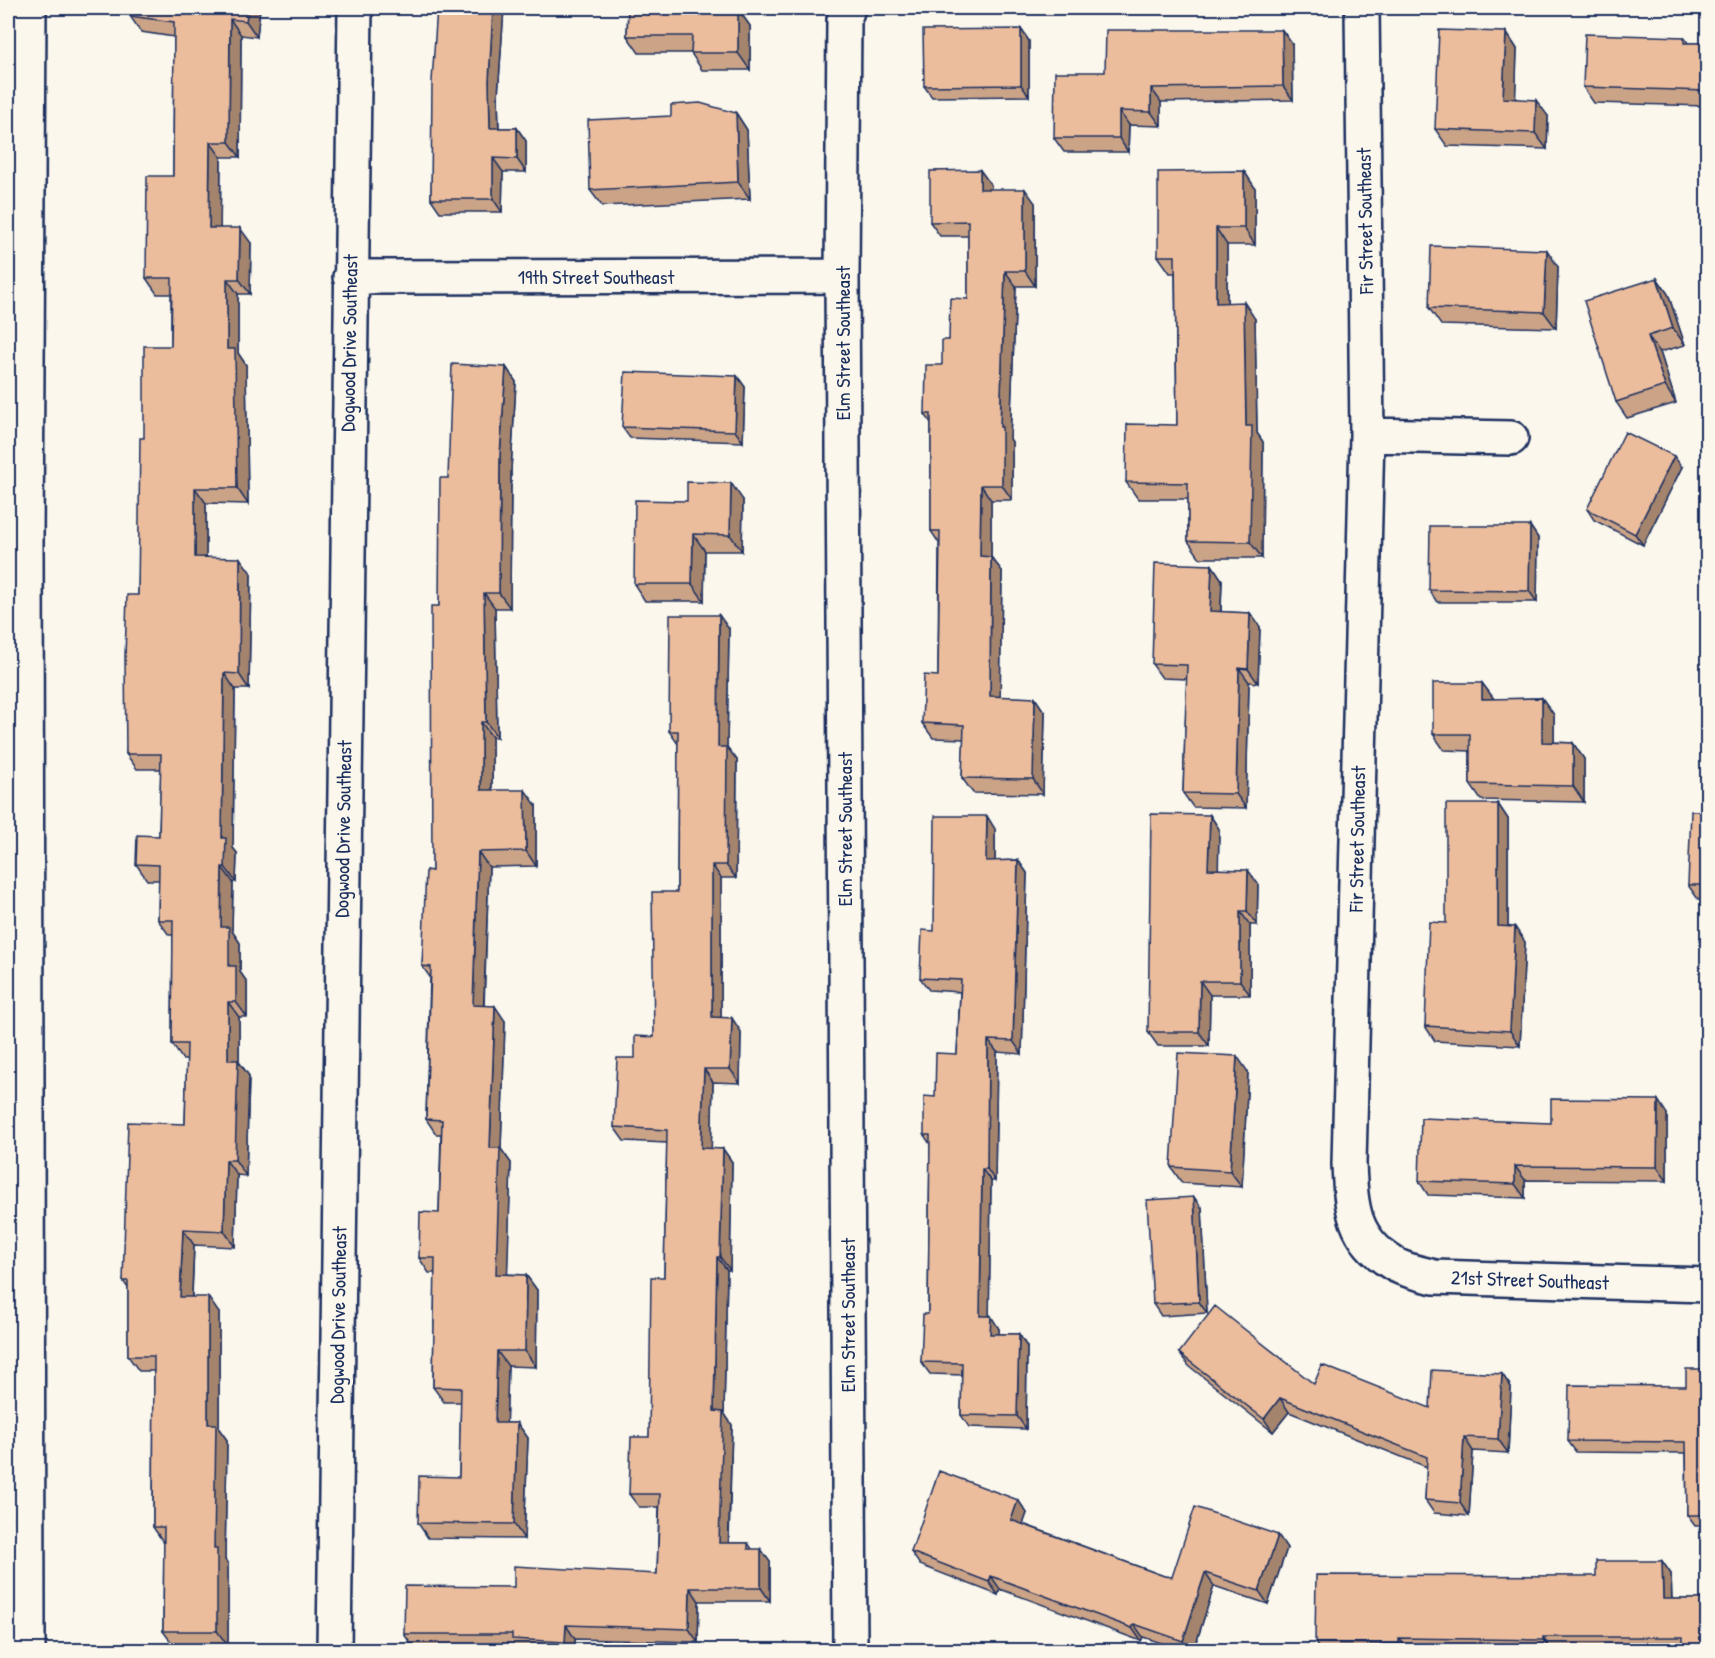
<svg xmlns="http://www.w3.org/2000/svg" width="1715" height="1658" viewBox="0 0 1715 1658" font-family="'Patrick Hand',sans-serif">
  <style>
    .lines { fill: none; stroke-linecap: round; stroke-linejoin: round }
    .minor-casing { stroke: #1b2f5e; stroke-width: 38 }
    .minor { stroke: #fbf7ec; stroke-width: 33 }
    .wall { fill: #cba387; stroke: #1b2f5e; stroke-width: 1.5 }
    .shaded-wall { fill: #a5846e; stroke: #1b2f5e; stroke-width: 1.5 }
    .building { fill: #ecbd9d; stroke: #1b2f5e; stroke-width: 1.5 }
    .labels { text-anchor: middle; stroke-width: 6; stroke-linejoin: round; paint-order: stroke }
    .street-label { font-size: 20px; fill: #1b2f5e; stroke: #fbf7ec }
  </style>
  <rect width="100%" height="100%" fill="#fbf7ec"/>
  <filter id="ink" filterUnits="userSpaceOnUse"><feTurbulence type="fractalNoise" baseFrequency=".0167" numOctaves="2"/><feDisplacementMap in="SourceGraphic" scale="12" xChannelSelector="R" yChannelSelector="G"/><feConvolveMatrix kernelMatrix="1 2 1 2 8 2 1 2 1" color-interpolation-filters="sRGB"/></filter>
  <g filter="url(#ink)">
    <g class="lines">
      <g class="minor-casing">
        <path id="minor" d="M 848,8 L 844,20 L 842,276 L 850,1650
          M 1362,8 L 1367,435 L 1349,1164 C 1351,1208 1353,1239 1394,1264 C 1405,1271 1421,1273 1434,1277 L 1708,1285
          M 350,277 L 842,276
          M 1367,435 L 1511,438
          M 28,1650 L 26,542 L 29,8
          M 334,1650 L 355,8"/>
      </g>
      <use href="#minor" class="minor"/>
    </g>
    <path class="wall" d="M 260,8 L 257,37 L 241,35 L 240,157 L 221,157 L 220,228 L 251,243 L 250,294 L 238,294 L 238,353 L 246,365 L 248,504 L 206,503 L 206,557 L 251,573 L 249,689 L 235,689 L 233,848 L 237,853 L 236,882 L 233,882 L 232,931 L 240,943 L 240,972 L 247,982 L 247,1017 L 239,1017 L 239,1062 L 249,1076 L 246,1176 L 237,1175 L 235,1247 L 194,1245 L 192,1297 L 219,1313 L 219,1429 L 227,1440 L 225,1560 L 228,1564 L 228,1646 L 174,1646 L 163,1631 L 164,1543 L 153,1527 L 154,1371 L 139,1371 L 128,1356 L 128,1288 L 123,1281 L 185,1124 L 187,1060 L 183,1060 L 172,1044 L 173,935 L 169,935 L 158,920 L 159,880 L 147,880 L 136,864 L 159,836 L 161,769 L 137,769 L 126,754 L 138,595 L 144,438 L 171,346 L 171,294 L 157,294 L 146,278 L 173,176 L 174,37 L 141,32 L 130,16 Z
      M 437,8 L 504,8 L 498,95 L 499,128 L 517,128 L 526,141 L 526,172 L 503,172 L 502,212 L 440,212 L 431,199 Z
      M 628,8 L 713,8 L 713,9 L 738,9 L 750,26 L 750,70 L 702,70 L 691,53 L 639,53 L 627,36 Z
      M 1021,29 L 1029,41 L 1029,96 L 932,97 L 924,86 Z
      M 1282,30 L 1292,44 L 1293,100 L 1161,102 L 1161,126 L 1129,125 L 1128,152 L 1064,152 L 1054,138 L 1105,72 Z
      M 1506,32 L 1517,49 L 1515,99 L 1548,116 L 1547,149 L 1447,146 L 1435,129 Z
      M 1684,37 L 1688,43 L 1707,43 L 1707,106 L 1594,103 L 1583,87 Z
      M 736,113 L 747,130 L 750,199 L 602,206 L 590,190 L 671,116 Z
      M 980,170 L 991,185 L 990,189 L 1035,203 L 1035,286 L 1016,286 L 1010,439 L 1012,442 L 1012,500 L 991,500 L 991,557 L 1002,571 L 1000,697 L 1035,698 L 1045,713 L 1043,794 L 973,793 L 962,778 L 964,739 L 933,738 L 922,723 L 938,676 L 939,543 L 931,531 L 931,423 L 925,414 L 942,365 L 949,340 L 968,299 L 968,236 L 940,236 L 930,222 Z
      M 1244,171 L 1255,188 L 1255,245 L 1227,245 L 1227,303 L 1255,319 L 1257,433 L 1263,442 L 1262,558 L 1200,558 L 1188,541 L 1188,499 L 1138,499 L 1126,482 L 1177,425 L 1175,273 L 1170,273 L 1158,256 Z
      M 1558,267 L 1556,328 L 1441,325 L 1429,308 Z
      M 1657,278 L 1668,294 L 1685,345 L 1660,352 L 1676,403 L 1627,418 L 1616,402 Z
      M 506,367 L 516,382 L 511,470 L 510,608 L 495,608 L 497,737 L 492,737 L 492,790 L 536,805 L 536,866 L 489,867 L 484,1006 L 505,1021 L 501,1149 L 511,1163 L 507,1274 L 526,1275 L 537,1290 L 536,1367 L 508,1366 L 506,1423 L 517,1423 L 528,1438 L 524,1539 L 428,1538 L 418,1523 L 459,1477 L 461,1402 L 444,1402 L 433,1387 L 435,1273 L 429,1273 L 419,1258 L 439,1213 L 441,1134 L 436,1134 L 426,1119 L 430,977 L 422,966 L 432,871 L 439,606 L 448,478 Z
      M 737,376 L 745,387 L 743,442 L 630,438 L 622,427 Z
      M 1682,467 L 1643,545 L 1594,520 L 1587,509 Z
      M 743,500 L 742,551 L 705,551 L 704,601 L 645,601 L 634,584 L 687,501 Z
      M 1530,526 L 1538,538 L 1537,602 L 1437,602 L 1429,590 Z
      M 1212,565 L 1222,580 L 1221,612 L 1250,613 L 1260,627 L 1258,683 L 1249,682 L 1246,808 L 1193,807 L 1183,793 L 1187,679 L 1162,678 L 1152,664 Z
      M 729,629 L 727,747 L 737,760 L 736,878 L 721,878 L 721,1018 L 741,1032 L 740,1083 L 713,1082 L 711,1149 L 723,1149 L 732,1162 L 730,1270 L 727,1270 L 724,1413 L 732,1425 L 729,1543 L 748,1543 L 752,1549 L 770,1562 L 770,1601 L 699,1601 L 698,1642 L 575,1639 L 575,1650 L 519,1650 L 517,1647 L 413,1647 L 404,1634 L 514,1587 L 657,1574 L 659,1507 L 639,1507 L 629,1494 L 649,1437 L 664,1277 L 667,1143 L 624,1141 L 614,1127 L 635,1058 L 654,1037 L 677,892 L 678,744 L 669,731 Z
      M 1482,683 L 1494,699 L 1542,698 L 1554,715 L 1554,742 L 1573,743 L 1584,759 L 1584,802 L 1481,800 L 1470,784 L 1470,751 L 1444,750 L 1433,734 Z
      M 1498,804 L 1508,819 L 1508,927 L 1525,942 L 1520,1046 L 1435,1041 L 1425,1026 L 1446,923 Z
      M 1707,812 L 1707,899 L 1698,899 L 1688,885 Z
      M 1210,815 L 1219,829 L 1218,869 L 1258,884 L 1257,925 L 1250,925 L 1250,995 L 1210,995 L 1209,1046 L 1158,1046 L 1148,1032 Z
      M 995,829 L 995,861 L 1018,860 L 1027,873 L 1022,1054 L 997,1052 L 995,1181 L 991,1181 L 989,1316 L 999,1329 L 999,1334 L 1019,1334 L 1027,1347 L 1026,1429 L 969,1427 L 961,1415 L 962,1375 L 930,1374 L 921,1362 L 928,1314 L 930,1144 L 924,1135 L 935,1097 L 957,1054 L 960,992 L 929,990 L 920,978 Z
      M 1248,1072 L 1242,1187 L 1182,1183 L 1171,1167 Z
      M 1667,1114 L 1667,1181 L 1525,1180 L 1525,1198 L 1428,1195 L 1419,1181 L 1551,1123 Z
      M 1202,1208 L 1207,1313 L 1161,1316 L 1153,1304 Z
      M 1179,1353 L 1314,1384 L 1430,1408 L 1502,1374 L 1511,1387 L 1508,1453 L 1473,1451 L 1469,1516 L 1434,1513 L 1425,1500 L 1427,1467 L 1289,1412 L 1273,1432 L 1189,1366 Z
      M 1707,1369 L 1707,1526 L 1695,1526 L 1687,1515 L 1686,1453 L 1576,1452 L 1568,1441 L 1686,1386 Z
      M 1018,1500 L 1027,1513 L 1023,1524 L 1164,1576 L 1172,1577 L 1278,1535 L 1287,1548 L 1268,1604 L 1214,1586 L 1194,1650 L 1183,1650 L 1143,1637 L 1141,1641 L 1000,1589 L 998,1595 L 920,1565 L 911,1552 Z
      M 1662,1561 L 1671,1574 L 1672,1599 L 1707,1599 L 1683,1650 L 1320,1650 L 1315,1643 L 1596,1576 Z"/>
    <path class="shaded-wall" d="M 248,8 L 260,8 L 257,37 L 246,21 Z
      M 493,8 L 504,8 L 498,95 L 499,141 L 490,128 L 489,81 Z
      M 701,8 L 713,8 L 712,26 L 701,9 Z
      M 738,9 L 750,26 L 750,70 L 738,53 Z
      M 230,19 L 241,35 L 240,157 L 229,142 Z
      M 1021,29 L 1029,41 L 1029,96 L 1021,85 Z
      M 1282,30 L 1292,44 L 1293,100 L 1283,86 Z
      M 1506,32 L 1517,49 L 1515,115 L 1503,98 Z
      M 1151,88 L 1161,102 L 1161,126 L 1151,112 Z
      M 1536,100 L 1548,116 L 1547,149 L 1535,133 Z
      M 1119,111 L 1129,125 L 1128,152 L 1119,138 Z
      M 736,113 L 747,130 L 750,199 L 738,182 Z
      M 517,128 L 526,141 L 526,172 L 517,159 Z
      M 210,142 L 221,157 L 220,243 L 209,228 Z
      M 493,158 L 503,172 L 502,212 L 493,199 Z
      M 980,170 L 991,185 L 990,203 L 980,189 Z
      M 1244,171 L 1255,188 L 1255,245 L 1244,228 Z
      M 1025,189 L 1035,203 L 1035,286 L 1025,271 Z
      M 240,228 L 251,243 L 250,294 L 239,279 Z
      M 1216,228 L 1227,245 L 1227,319 L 1216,303 Z
      M 1547,250 L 1558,267 L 1556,328 L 1544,312 Z
      M 1005,271 L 1016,286 L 1010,439 L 1012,442 L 1012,500 L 1002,485 L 1000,427 Z
      M 1657,278 L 1668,294 L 1685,345 L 1673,328 Z
      M 227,279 L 238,294 L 238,353 L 246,365 L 248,504 L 237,488 L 227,349 Z
      M 1244,302 L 1255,319 L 1257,433 L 1263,442 L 1262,558 L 1250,542 L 1246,426 Z
      M 1648,336 L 1660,352 L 1676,403 L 1665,386 Z
      M 506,367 L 516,382 L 511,470 L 510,608 L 499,593 L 500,455 Z
      M 737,376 L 745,387 L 743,442 L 735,431 Z
      M 1674,456 L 1682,467 L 1643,545 L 1635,534 Z
      M 731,483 L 743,500 L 742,551 L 730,535 Z
      M 981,485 L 991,500 L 991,571 L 980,556 Z
      M 195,488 L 206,503 L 206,572 L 195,557 Z
      M 1530,526 L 1538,538 L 1537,602 L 1529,591 Z
      M 693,534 L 705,551 L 704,601 L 692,584 Z
      M 991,557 L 1002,571 L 1000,711 L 990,696 Z
      M 240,558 L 251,573 L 249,689 L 239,674 Z
      M 1212,565 L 1222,580 L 1220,625 L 1210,611 Z
      M 484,593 L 495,608 L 497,737 L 486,722 Z
      M 1250,613 L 1260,627 L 1258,683 L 1248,669 Z
      M 719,615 L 729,629 L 727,747 L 737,760 L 736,878 L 726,865 L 718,747 Z
      M 1239,668 L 1249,682 L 1246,808 L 1236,794 Z
      M 224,673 L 235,689 L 233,848 L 237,853 L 236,882 L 225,867 L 222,838 Z
      M 1482,683 L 1494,699 L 1482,699 Z
      M 1035,698 L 1045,713 L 1043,794 L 1033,779 Z
      M 1542,698 L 1554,715 L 1554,758 L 1542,742 Z
      M 481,722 L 492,737 L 492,806 L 481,790 Z
      M 1573,743 L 1584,759 L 1584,802 L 1573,786 Z
      M 525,790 L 536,805 L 536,866 L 526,851 Z
      M 1498,804 L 1508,819 L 1508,941 L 1498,926 Z
      M 1210,815 L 1219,829 L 1218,883 L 1208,869 Z
      M 987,816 L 995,829 L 995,873 L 986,861 Z
      M 478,852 L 489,867 L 483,1020 L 473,1005 Z
      M 1018,860 L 1027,873 L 1022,1054 L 1013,1041 Z
      M 712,865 L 721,878 L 721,1031 L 712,1017 Z
      M 222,867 L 233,882 L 232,931 L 240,943 L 240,972 L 247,982 L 247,1017 L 236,1002 L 221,927 Z
      M 1248,870 L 1258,884 L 1257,925 L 1247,911 Z
      M 1240,911 L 1250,925 L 1250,995 L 1240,981 Z
      M 1515,927 L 1525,942 L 1520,1046 L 1510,1031 Z
      M 1200,981 L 1210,995 L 1209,1046 L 1199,1032 Z
      M 228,1002 L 239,1017 L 239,1062 L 249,1076 L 246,1176 L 235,1160 L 228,1060 Z
      M 495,1006 L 505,1021 L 501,1149 L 511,1163 L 507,1289 L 496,1274 L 490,1148 Z
      M 732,1018 L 741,1032 L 740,1083 L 730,1069 Z
      M 988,1040 L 997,1052 L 995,1181 L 987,1169 Z
      M 1237,1056 L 1248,1072 L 1242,1187 L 1230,1171 Z
      M 704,1069 L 713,1082 L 711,1161 L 701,1148 Z
      M 1658,1100 L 1667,1114 L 1667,1181 L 1657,1167 Z
      M 723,1149 L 732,1162 L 730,1270 L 720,1257 Z
      M 226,1160 L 237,1175 L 235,1247 L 224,1231 Z
      M 1515,1166 L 1525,1180 L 1525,1198 L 1515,1184 Z
      M 982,1169 L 991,1181 L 989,1328 L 980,1316 Z
      M 1194,1197 L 1202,1208 L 1207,1313 L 1199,1302 Z
      M 183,1229 L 194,1245 L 191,1313 L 180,1297 Z
      M 717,1257 L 727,1270 L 724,1413 L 732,1425 L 728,1556 L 719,1543 L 714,1411 Z
      M 526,1275 L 537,1290 L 536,1367 L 525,1351 Z
      M 208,1297 L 219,1313 L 219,1429 L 227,1440 L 225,1560 L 228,1564 L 228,1646 L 217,1631 L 214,1549 L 208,1424 Z
      M 991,1316 L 999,1329 L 999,1346 L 990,1334 Z
      M 1019,1334 L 1027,1347 L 1026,1429 L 1017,1416 Z
      M 497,1351 L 508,1366 L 506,1438 L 495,1423 Z
      M 1502,1374 L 1511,1387 L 1508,1453 L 1498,1439 Z
      M 1280,1398 L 1289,1412 L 1273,1432 L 1264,1419 Z
      M 517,1423 L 528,1438 L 524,1539 L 514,1524 Z
      M 1464,1437 L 1473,1451 L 1469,1516 L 1460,1503 Z
      M 1018,1500 L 1027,1513 L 1020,1533 L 1011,1520 Z
      M 1278,1535 L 1287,1548 L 1268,1604 L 1259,1591 Z
      M 761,1549 L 770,1562 L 770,1601 L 761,1588 Z
      M 1662,1561 L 1671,1574 L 1672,1611 L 1663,1599 Z
      M 1205,1573 L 1214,1586 L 1194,1650 L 1190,1650 L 1183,1641 Z
      M 991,1576 L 1000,1589 L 998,1595 L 989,1582 Z
      M 690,1588 L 699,1601 L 698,1642 L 689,1629 Z
      M 1134,1624 L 1143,1637 L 1141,1641 L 1132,1628 Z
      M 566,1625 L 575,1639 L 575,1650 L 571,1650 L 565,1642 Z
      M 1543,1637 L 1551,1650 L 1550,1650 L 1543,1640 Z
      M 1399,1638 L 1408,1650 L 1404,1650 L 1399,1644 Z"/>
    <path class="building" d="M 131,8 L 248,8 L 246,21 L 230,19 L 229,142 L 210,142 L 209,228 L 240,228 L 239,279 L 227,279 L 227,349 L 235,349 L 237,488 L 195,488 L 195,557 L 240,558 L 239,674 L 224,673 L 222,838 L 226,838 L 225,867 L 222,867 L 221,927 L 229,927 L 229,966 L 236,966 L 236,1002 L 228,1002 L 228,1060 L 238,1060 L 235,1160 L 226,1160 L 224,1231 L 183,1229 L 180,1297 L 208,1297 L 208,1424 L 216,1424 L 214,1549 L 217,1549 L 217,1631 L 163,1631 L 164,1527 L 153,1527 L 154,1356 L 128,1356 L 128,1281 L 123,1281 L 128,1122 L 185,1124 L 187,1044 L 172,1044 L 173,920 L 158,920 L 159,865 L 136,864 L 137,835 L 159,836 L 161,754 L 126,754 L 125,657 L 127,595 L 138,595 L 140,438 L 144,438 L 144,346 L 171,346 L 172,278 L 146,278 L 147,176 L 173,176 L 174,22 L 130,16 Z
      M 437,8 L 493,8 L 489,81 L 490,128 L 517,128 L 517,159 L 493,158 L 493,199 L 431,199 L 432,81 Z
      M 628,8 L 701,8 L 701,9 L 738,9 L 738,53 L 691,53 L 692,36 L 627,36 Z
      M 1021,29 L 1021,85 L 924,86 L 923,30 Z
      M 1106,30 L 1282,30 L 1283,86 L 1151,88 L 1151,112 L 1119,111 L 1119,138 L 1054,138 L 1055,72 L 1105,72 Z
      M 1439,30 L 1506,32 L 1503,98 L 1536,100 L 1535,133 L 1435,129 Z
      M 1585,34 L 1684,37 L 1684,43 L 1707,43 L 1707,91 L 1583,87 Z
      M 700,103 L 736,113 L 738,182 L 590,190 L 588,120 L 671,116 L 671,105 Z
      M 980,170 L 980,189 L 1025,189 L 1025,271 L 1005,271 L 1000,427 L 1002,427 L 1002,485 L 981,485 L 980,556 L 991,557 L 990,696 L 1035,698 L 1033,779 L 962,778 L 964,725 L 922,723 L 924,675 L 938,676 L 940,531 L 931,531 L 931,414 L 925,414 L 926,365 L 942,365 L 942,340 L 949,340 L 950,298 L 968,299 L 968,221 L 930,222 L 930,171 Z
      M 1244,171 L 1244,228 L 1216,228 L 1216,303 L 1244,302 L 1246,426 L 1252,426 L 1250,542 L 1188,541 L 1188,483 L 1126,482 L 1127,424 L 1177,425 L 1175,256 L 1158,256 L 1158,172 Z
      M 1431,246 L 1547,250 L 1544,312 L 1429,308 Z
      M 1657,278 L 1673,328 L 1648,336 L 1665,386 L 1616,402 L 1584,301 Z
      M 452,364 L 506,367 L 500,455 L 499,593 L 484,593 L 486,722 L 481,722 L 481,790 L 525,790 L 526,851 L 478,852 L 473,1005 L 495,1006 L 490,1148 L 500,1148 L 496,1274 L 526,1275 L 525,1351 L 497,1351 L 495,1423 L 517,1423 L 514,1524 L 418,1523 L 419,1476 L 459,1477 L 461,1388 L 433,1387 L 435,1258 L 419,1258 L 420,1212 L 439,1213 L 442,1120 L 426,1119 L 431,967 L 422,966 L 426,870 L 432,871 L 431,606 L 439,606 L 440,478 L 448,478 Z
      M 625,372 L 737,376 L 735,431 L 622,427 Z
      M 1625,432 L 1674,456 L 1635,534 L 1587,509 Z
      M 687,482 L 731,483 L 730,535 L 693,534 L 692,584 L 634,584 L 635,500 L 687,501 Z
      M 1430,526 L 1530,526 L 1529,591 L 1429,590 Z
      M 1155,563 L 1212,565 L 1210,611 L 1250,613 L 1248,669 L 1239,668 L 1236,794 L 1183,793 L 1187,665 L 1152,664 Z
      M 670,615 L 719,615 L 718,747 L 727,747 L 726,865 L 712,865 L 712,1017 L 732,1018 L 730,1069 L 704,1069 L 701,1148 L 723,1149 L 720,1257 L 717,1257 L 714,1411 L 723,1412 L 719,1543 L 748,1543 L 748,1549 L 761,1549 L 761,1588 L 690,1588 L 689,1629 L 566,1625 L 565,1642 L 512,1639 L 512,1634 L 404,1634 L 405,1586 L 514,1587 L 514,1566 L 657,1574 L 660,1494 L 629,1494 L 631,1437 L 649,1437 L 651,1277 L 664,1277 L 667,1130 L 614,1127 L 617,1058 L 635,1058 L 635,1036 L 654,1037 L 652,892 L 677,892 L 678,731 L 669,731 Z
      M 1433,683 L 1482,683 L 1482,699 L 1542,698 L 1542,742 L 1573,743 L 1573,786 L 1470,784 L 1470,734 L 1433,734 Z
      M 1446,804 L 1498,804 L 1498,926 L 1515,927 L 1510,1031 L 1425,1026 L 1429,922 L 1446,923 Z
      M 1691,811 L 1707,812 L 1707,885 L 1688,885 Z
      M 1151,814 L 1210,815 L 1208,869 L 1248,870 L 1247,911 L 1240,911 L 1240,981 L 1200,981 L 1199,1032 L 1148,1032 Z
      M 935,816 L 987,816 L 986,861 L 1018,860 L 1013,1041 L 988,1040 L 987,1169 L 982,1169 L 980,1316 L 991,1316 L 990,1334 L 1019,1334 L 1017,1416 L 961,1415 L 962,1363 L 921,1362 L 923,1314 L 928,1314 L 930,1135 L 924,1135 L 924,1096 L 935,1097 L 936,1053 L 957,1054 L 961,980 L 920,978 L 922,930 L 934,931 Z
      M 1178,1053 L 1237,1056 L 1230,1171 L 1171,1167 Z
      M 1551,1099 L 1658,1100 L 1657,1167 L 1515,1166 L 1515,1184 L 1419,1181 L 1421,1118 L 1551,1123 Z
      M 1194,1197 L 1199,1302 L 1153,1304 L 1147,1200 Z
      M 1215,1306 L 1314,1384 L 1322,1365 L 1430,1408 L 1432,1370 L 1502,1374 L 1498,1439 L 1464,1437 L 1460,1503 L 1425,1500 L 1427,1457 L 1280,1398 L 1264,1419 L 1179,1353 Z
      M 1686,1369 L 1707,1369 L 1707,1515 L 1687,1515 L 1686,1442 L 1568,1441 L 1569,1385 L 1686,1386 Z
      M 939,1471 L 1018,1500 L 1011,1520 L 1164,1576 L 1172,1577 L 1195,1507 L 1278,1535 L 1259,1591 L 1205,1573 L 1183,1641 L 1134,1624 L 1132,1628 L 991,1576 L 989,1582 L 911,1552 Z
      M 1596,1561 L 1662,1561 L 1663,1599 L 1707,1599 L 1707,1650 L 1683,1650 L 1683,1637 L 1543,1637 L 1543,1640 L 1399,1638 L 1399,1644 L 1315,1643 L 1316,1575 L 1596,1576 Z"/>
  </g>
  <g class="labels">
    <g class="street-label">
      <text transform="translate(1365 221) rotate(-91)" y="7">Fir Street Southeast</text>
      <text x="596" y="284">19th Street Southeast</text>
      <text transform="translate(349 343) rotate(-89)" y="7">Dogwood Drive Southeast</text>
      <text transform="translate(843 343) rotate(-90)" y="7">Elm Street Southeast</text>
      <text transform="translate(343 829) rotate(-89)" y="7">Dogwood Drive Southeast</text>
      <text transform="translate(845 829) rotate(-90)" y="7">Elm Street Southeast</text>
      <text transform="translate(1357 839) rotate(-89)" y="7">Fir Street Southeast</text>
      <text transform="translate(1530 1280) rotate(2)" y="7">21st Street Southeast</text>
      <text transform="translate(338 1315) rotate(-89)" y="7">Dogwood Drive Southeast</text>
      <text transform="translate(848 1315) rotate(-90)" y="7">Elm Street Southeast</text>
    </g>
  </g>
  <rect width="1715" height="1658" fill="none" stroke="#fbf7ec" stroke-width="30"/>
  <rect x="15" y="15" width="1685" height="1628" fill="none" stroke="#1b2f5e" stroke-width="2" filter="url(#ink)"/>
</svg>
